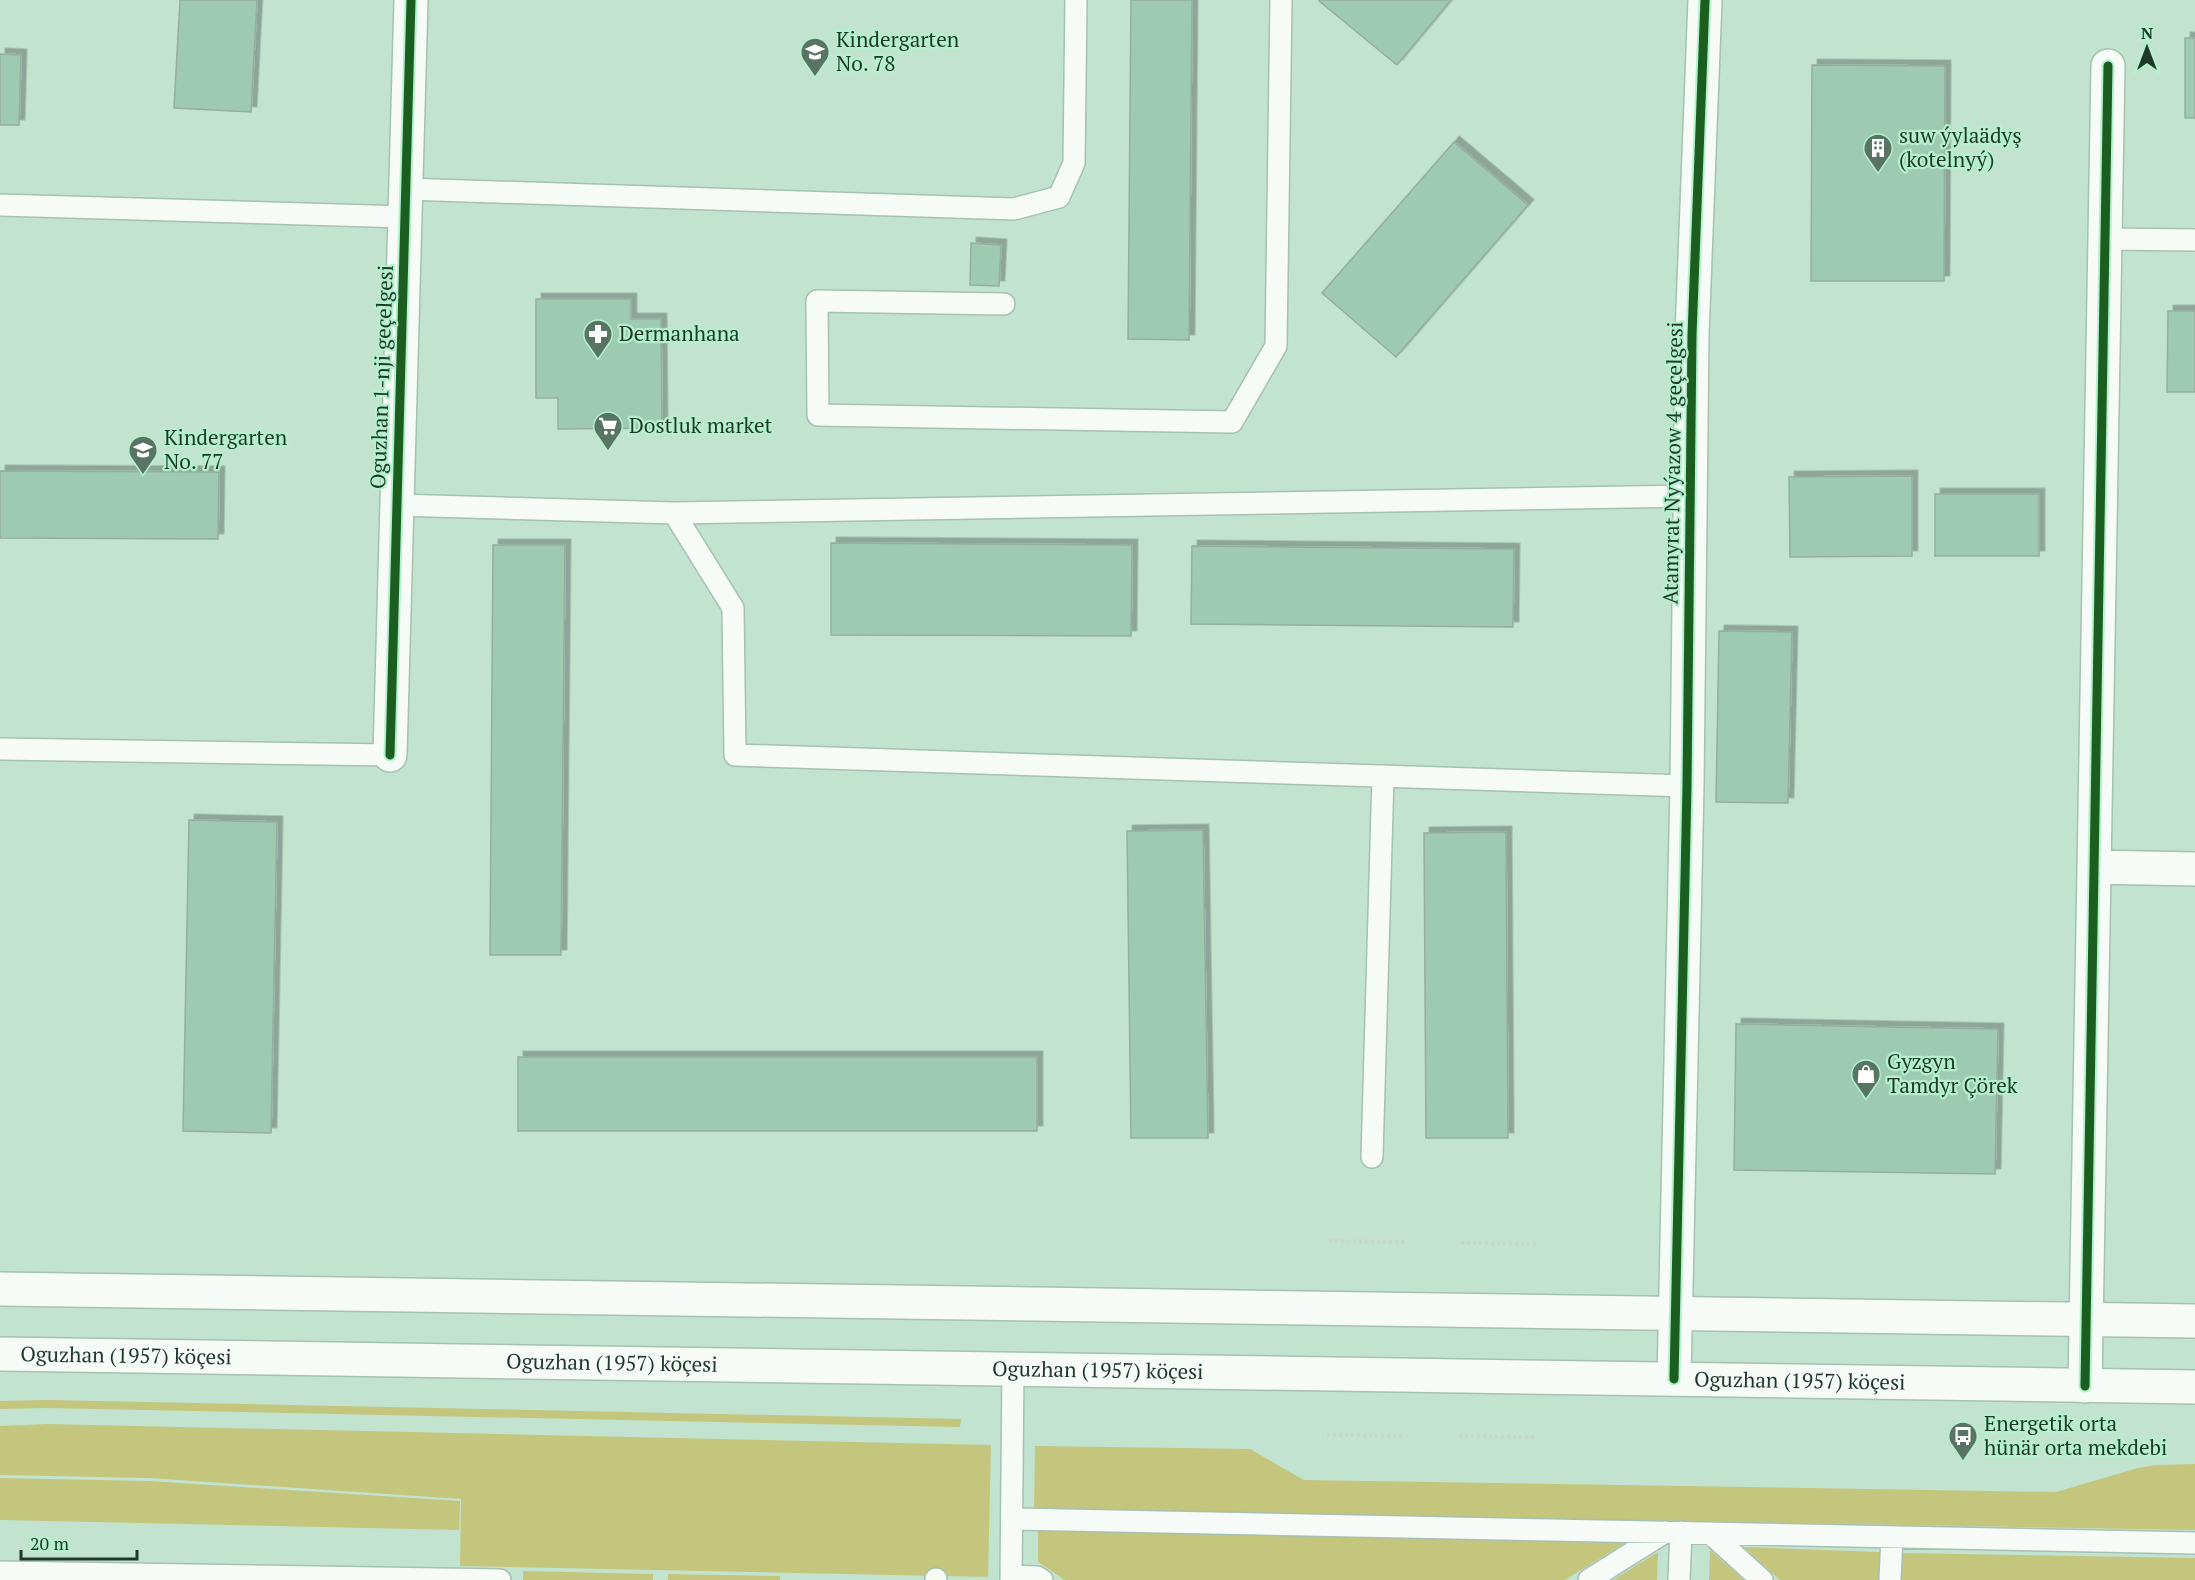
<svg xmlns="http://www.w3.org/2000/svg" width="2195" height="1580" viewBox="0 0 2195 1580" font-family="'PT Serif',serif">
  <style>
    .green { fill: #c3c67c }
    .building { fill: #9ec9b3; stroke: #94ae9f; stroke-width: 1.5; filter: url(#shadow) }
    .lines { fill: none; stroke-linecap: round; stroke-linejoin: round }
    .service-casing { stroke: #a6c0b1; stroke-width: 24 }
    .minor-casing { stroke: #a6c0b1; stroke-width: 36 }
    .secondary-casing { stroke: #a6c0b1; stroke-width: 36 }
    .path { stroke: #cad4ce; stroke-width: 4; stroke-dasharray: 3 3; stroke-linecap: butt }
    .service { stroke: #f6fbf8; stroke-width: 21 }
    .minor { stroke: #f6fbf8; stroke-width: 33 }
    .secondary { stroke: #f6fbf8; stroke-width: 33 }
    .cycleway-casing { stroke: #b4f1cd; stroke-width: 13 }
    .cycleway { stroke: #1b5e20; stroke-width: 9 }
    .labels { text-anchor: middle; stroke-width: 4.5; stroke-linejoin: round; paint-order: stroke }
    .poi-label { font-size: 21px; fill: #1f382a; stroke: #b4f1cd; text-anchor: start }
    .street-label { font-size: 21px; fill: #1f382a; stroke: #b4f1cd }
  </style>
  <defs>
    <filter id="shadow"><feDropShadow dx="5.5" dy="-5.5" stdDeviation="0" flood-color="#0004"/></filter>
  </defs>
  <rect width="100%" height="100%" fill="#c2e3d0"/>
  <path class="green" d="M 48,1400 L 961,1419 L 960,1427 L 47,1408 L 0,1409 L 0,1401 Z
    M 47,1424 L 991,1445 L 988,1577 L 460,1566 L 461,1499 L 149,1478 L 0,1475 L 0,1426 Z
    M 1035,1446 L 1250,1449 L 1304,1480 L 2056,1492 L 2138,1468 L 2156,1465 L 2195,1464 L 2195,1530 L 1034,1510 Z
    M 0,1478 L 149,1481 L 460,1501 L 459,1530 L 0,1520 Z
    M 1038,1528 L 1631,1539 L 1565,1580 L 1065,1580 L 1038,1562 Z
    M 1744,1547 L 1880,1552 L 1879,1580 L 1780,1580 Z
    M 1710,1550 L 1744,1580 L 1709,1580 Z
    M 1658,1552 L 1657,1580 L 1613,1580 Z
    M 1901,1553 L 2195,1558 L 2195,1580 L 1900,1580 Z
    M 523,1571 L 653,1574 L 653,1580 L 523,1580 Z
    M 668,1574 L 780,1576 L 780,1580 L 668,1580 Z"/>
  <path class="building" d="M 180,0 L 257,0 L 251,112 L 174,108 Z
    M 1131,0 L 1192,0 L 1189,340 L 1128,339 Z
    M 1320,0 L 1451,0 L 1397,65 L 1319,1 Z
    M 2185,38 L 2195,38 L 2195,118 L 2185,118 Z
    M 0,54 L 21,55 L 19,125 L 0,125 Z
    M 1812,65 L 1945,66 L 1944,281 L 1811,281 Z
    M 1454,142 L 1528,205 L 1396,357 L 1322,293 Z
    M 971,243 L 1001,245 L 999,286 L 970,285 Z
    M 536,299 L 631,299 L 631,319 L 661,319 L 662,428 L 558,429 L 558,398 L 536,398 Z
    M 2168,311 L 2195,311 L 2195,392 L 2167,392 Z
    M 0,471 L 219,472 L 218,539 L 0,538 Z
    M 1912,476 L 1912,556 L 1790,557 L 1789,477 Z
    M 1935,494 L 2039,494 L 2039,556 L 1935,556 Z
    M 831,543 L 1132,545 L 1131,636 L 831,635 Z
    M 493,545 L 565,545 L 561,955 L 490,955 Z
    M 1192,546 L 1514,549 L 1513,627 L 1191,624 Z
    M 1719,631 L 1792,632 L 1788,803 L 1716,802 Z
    M 189,820 L 277,822 L 271,1133 L 183,1131 Z
    M 1203,830 L 1208,1138 L 1131,1138 L 1127,831 Z
    M 1506,832 L 1508,1138 L 1426,1138 L 1424,833 Z
    M 1736,1024 L 1998,1029 L 1995,1174 L 1734,1170 Z
    M 518,1057 L 1037,1057 L 1037,1131 L 518,1131 Z"/>
  <g class="lines">
    <g class="service-casing">
      <path id="service" d="M 406,189 L 1014,209 L 1059,197 L 1074,163 L 1076,0
        M 0,205 L 405,217
        M 2105,239 L 2195,240
        M 1004,304 L 817,301 L 818,415 L 1232,422 L 1276,346 L 1281,0
        M 397,505 L 674,513 L 733,608 L 735,755 L 1687,786
        M 674,513 L 1690,496
        M 0,749 L 390,755
        M 1372,1157 L 1383,776
        M 1012,1519 L 2195,1543
        M 1710,1533 L 1762,1580
        M 0,1572 L 500,1580
        M 1011,1576 L 1037,1577 L 1042,1580
        M 936,1580 L 936,1579
        M 1011,1580 L 1013,1369
        M 1589,1580 L 1665,1532
        M 1679,1580 L 1681,1532
        M 1890,1580 L 1892,1537"/>
    </g>
    <g class="minor-casing">
      <path id="minor" d="M 390,755 L 411,0
        M 2094,867 L 2195,869
        M 1674,1379 L 1687,786 L 1692,335 L 1705,0
        M 2085,1386 L 2108,66"/>
    </g>
    <g class="secondary-casing">
      <g id="secondary">
        <path d="M 0,1289 L 2195,1321"/>
        <path id="s1" d="M 0,1354 L 2195,1387"/>
      </g>
    </g>
    <path class="path" d="M 1329,1241 L 1407,1242
      M 1461,1243 L 1539,1244
      M 1327,1435 L 1405,1436
      M 1459,1436 L 1536,1437"/>
    <use href="#service" class="service"/>
    <use href="#minor" class="minor"/>
    <use href="#secondary" class="secondary"/>
    <g class="cycleway-casing">
      <path id="cycleway" d="M 390,755 L 411,0
        M 1674,1379 L 1687,786 L 1692,335 L 1705,0
        M 2085,1386 L 2108,66"/>
    </g>
    <use href="#cycleway" class="cycleway"/>
  </g>
  <defs>
    <g id="school-pin" transform="scale(1.5)"><path d="M0 17L-7.5 6A9.5 9.5 0 1 1 7.5 6Z" fill="#587464" stroke="#b4f1cd"/><path d="M0-5L7-2L0 1L-7-2ZM-4 1L0 2.5L4 1V4Q0 6-4 4Z" fill="#fff"/></g>
    <g id="building-pin" transform="scale(1.5)"><path d="M0 17L-7.5 6A9.5 9.5 0 1 1 7.5 6Z" fill="#587464" stroke="#b4f1cd"/><path d="M-4-6H4V6H1V3H-1V6H-4ZM-2.5-4.3h1.7v1.8h-1.7ZM.8-4.3h1.7v1.8H.8ZM-2.5-1h1.7V.8h-1.7ZM.8-1h1.7V.8H.8Z" fill="#fff"/></g>
    <g id="pharmacy-pin" transform="scale(1.5)"><path d="M0 17L-7.5 6A9.5 9.5 0 1 1 7.5 6Z" fill="#587464" stroke="#b4f1cd"/><path d="M-2-6h4v4h4v4h-4v4h-4v-4h-4v-4h4Z" fill="#fff"/></g>
    <g id="supermarket-pin" transform="scale(1.5)"><path d="M0 17L-7.5 6A9.5 9.5 0 1 1 7.5 6Z" fill="#587464" stroke="#b4f1cd"/><path d="M-6-5.5h2.5l.6 2H6L4.5 2H-2.5L-4.4-4H-6ZM-1.5 3.2a1.3 1.3 0 1 0 .1 0ZM3 3.2a1.3 1.3 0 1 0 .1 0Z" fill="#fff"/></g>
    <g id="shop-pin" transform="scale(1.5)"><path d="M0 17L-7.5 6A9.5 9.5 0 1 1 7.5 6Z" fill="#587464" stroke="#b4f1cd"/><path d="M-5-2.5h2.3a2.7 3.5 0 0 1 5.4 0H5L5.5 6h-11ZM-1.5-2.5h3a1.5 2.3 0 0 0-3 0Z" fill="#fff"/></g>
    <g id="bus-pin" transform="scale(1.5)"><path d="M0 17L-7.5 6A9.5 9.5 0 1 1 7.5 6Z" fill="#587464" stroke="#b4f1cd"/><path d="M-5-6H5V4H4V6H2V4H-2V6H-4V4H-5ZM-3.5-4V0h7V-4ZM-3.5 1.2v1.5H-2V1.2ZM2 1.2v1.5H3.5V1.2Z" fill="#fff"/></g>
  </defs>
  <g fill-rule="evenodd">
    <use href="#school-pin" x="815" y="52"/>
    <use href="#building-pin" x="1878" y="148"/>
    <use href="#pharmacy-pin" x="598" y="334"/>
    <use href="#supermarket-pin" x="608" y="426"/>
    <use href="#school-pin" x="143" y="450"/>
    <use href="#shop-pin" x="1866" y="1074"/>
    <use href="#bus-pin" x="1963" y="1436"/>
  </g>
  <g class="labels">
    <g class="poi-label">
      <text x="836" y="47">Kindergarten<tspan x="836" dy="24">No. 78</tspan></text>
      <text x="1899" y="143">suw ýylaädyş<tspan x="1899" dy="24">(kotelnyý)</tspan></text>
      <text x="619" y="341">Dermanhana</text>
      <text x="629" y="433">Dostluk market</text>
      <text x="164" y="445">Kindergarten<tspan x="164" dy="24">No. 77</tspan></text>
      <text x="1887" y="1069">Gyzgyn<tspan x="1887" dy="24">Tamdyr Çörek</tspan></text>
      <text x="1984" y="1431">Energetik orta<tspan x="1984" dy="24">hünär orta mekdebi</tspan></text>
    </g>
    <g class="street-label">
      <text transform="translate(382 377) rotate(-88)" y="7">Oguzhan 1-nji geçelgesi</text>
      <text transform="translate(1673 463) rotate(-89)" y="7">Atamyrat Nyýazow 4 geçelgesi</text>
      <text dy="7" stroke="none"><textPath href="#s1" startOffset="126">Oguzhan (1957) köçesi</textPath></text>
      <text dy="7" stroke="none"><textPath href="#s1" startOffset="612">Oguzhan (1957) köçesi</textPath></text>
      <text dy="7" stroke="none"><textPath href="#s1" startOffset="1098">Oguzhan (1957) köçesi</textPath></text>
      <text dy="7" stroke="none"><textPath href="#s1" startOffset="1800">Oguzhan (1957) köçesi</textPath></text>
    </g>
  </g>
  <g transform="translate(2147 48)" stroke="#b4f1cd" stroke-width="4.5" paint-order="stroke">
  <path d="M0-4.5L10 22L0 15L-10 22Z" fill="#1f382a"/>
  <text y="-9" font-size="16" font-weight="bold" text-anchor="middle" fill="#1f382a">N</text>
  </g>
  <path d="M21 1550v9h116v-9" fill="none" stroke="#1f382a" stroke-width="3"/>
  <text x="30" y="1550" font-size="18" fill="#1f382a" stroke="#b4f1cd" stroke-width="4.5" paint-order="stroke">20 m</text>
</svg>
